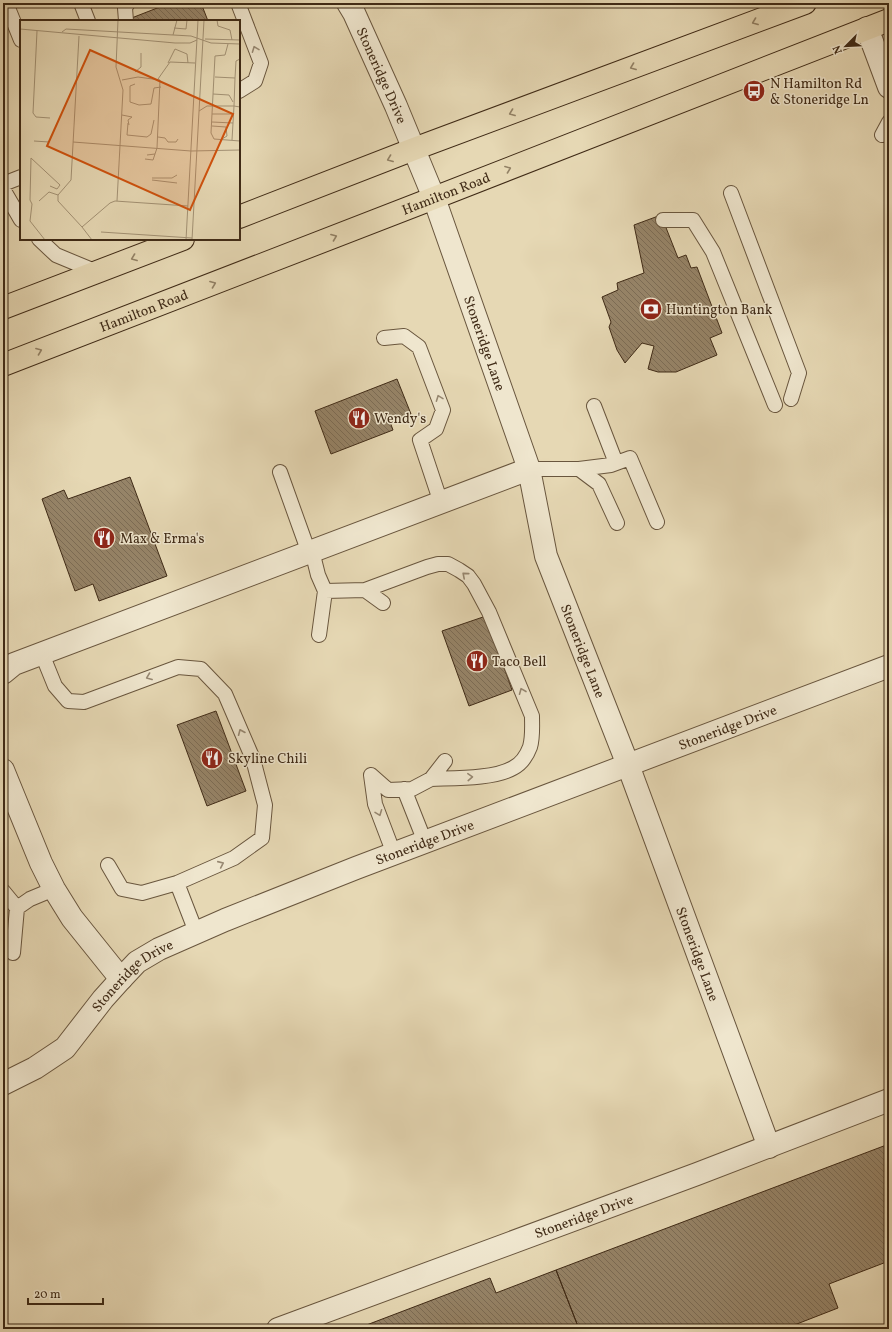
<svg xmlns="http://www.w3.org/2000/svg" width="892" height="1332" viewBox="0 0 892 1332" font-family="Vollkorn,serif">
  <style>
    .building { fill: url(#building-back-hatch); stroke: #3f2a16 }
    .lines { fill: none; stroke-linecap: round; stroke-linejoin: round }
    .service-casing { stroke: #69563e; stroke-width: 16 }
    .minor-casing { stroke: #69563e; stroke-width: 24 }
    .primary-casing { stroke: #3f2a16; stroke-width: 24 }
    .service { stroke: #efe6ce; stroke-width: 14 }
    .minor { stroke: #efe6ce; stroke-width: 22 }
    .primary { stroke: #e6d8b4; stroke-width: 22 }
    .oneway { stroke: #928165 }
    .oneway2 { stroke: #978872 }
    .labels { text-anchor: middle; stroke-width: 3; stroke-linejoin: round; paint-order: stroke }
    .street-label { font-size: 14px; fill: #3f2a16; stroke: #efe6ce }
    .poi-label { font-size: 14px; fill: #3f2a16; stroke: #efe6ce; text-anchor: start }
    .inset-road { fill: none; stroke: #a39275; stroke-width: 1 }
    .view { fill: #cf520e; fill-opacity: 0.15; stroke: #cf520e; stroke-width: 2 }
    .inset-edge { fill: none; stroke: #3f2a16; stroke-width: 2 }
  </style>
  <defs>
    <pattern id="building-back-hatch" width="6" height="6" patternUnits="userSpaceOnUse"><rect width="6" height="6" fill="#968468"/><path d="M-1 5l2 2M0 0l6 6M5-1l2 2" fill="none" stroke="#7c6c55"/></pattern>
  </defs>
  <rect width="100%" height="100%" fill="#e6d8b4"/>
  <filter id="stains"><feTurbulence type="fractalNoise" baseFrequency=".005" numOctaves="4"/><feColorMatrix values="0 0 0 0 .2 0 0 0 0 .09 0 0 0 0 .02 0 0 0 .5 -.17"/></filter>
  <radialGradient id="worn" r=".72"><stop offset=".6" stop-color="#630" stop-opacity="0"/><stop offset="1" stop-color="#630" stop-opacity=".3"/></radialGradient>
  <path class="building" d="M 170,3 L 201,3 L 208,21 L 130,21 L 129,19 Z
    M 661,215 L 678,258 L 686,255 L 691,268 L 697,267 L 722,333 L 710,338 L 717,355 L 676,372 L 658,372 L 648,369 L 654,346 L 642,343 L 625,363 L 617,350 L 609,327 L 611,322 L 602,297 L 618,290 L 617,283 L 644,273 L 634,225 Z
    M 397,379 L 411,414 L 390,422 L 393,430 L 331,454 L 315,411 Z
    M 130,477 L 167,576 L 99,601 L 93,584 L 75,591 L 42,499 L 64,490 L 68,499 Z
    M 486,616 L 512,690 L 469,706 L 442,631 Z
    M 216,711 L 246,791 L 207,806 L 177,725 Z
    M 889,1144 L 889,1261 L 829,1284 L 838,1308 L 784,1329 L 579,1329 L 556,1270 Z
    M 556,1270 L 579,1329 L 356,1329 L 490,1278 L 496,1293 Z"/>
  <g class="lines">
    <g class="service-casing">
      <path id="service" d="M 6,3 L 21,40
        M 81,3 L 88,21
        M 238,3 L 261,63 L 255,81 L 239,91
        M 126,21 L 125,8 L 128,3
        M 882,135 L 889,122
        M 3,184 L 21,177
        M 3,189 L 21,220
        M 731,193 L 799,373 L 791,399
        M 663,220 L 693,220 L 713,252 L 775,405
        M 39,239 L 56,255 L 97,272
        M 384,338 L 404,336 L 419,347 L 443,410 L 436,429 L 420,440 L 441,503
        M 594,406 L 616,463
        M 529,469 L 579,469 L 599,484 L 617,523
        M 579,469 L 611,465 L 630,458 L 657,522
        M 280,472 L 309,553
        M 312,551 L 318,575 L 325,591 L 319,635
        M 365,590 L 383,603
        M 325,591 L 365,590 L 427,567 L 438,564 L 448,564 L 459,570 L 468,576 L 474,584 L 489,612 L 532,716 C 532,726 533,737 530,747 C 527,755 521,764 513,768 C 494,779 454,778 431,779
        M 42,654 L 55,686 L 68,701 L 84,702 L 178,667 L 201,669 L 225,694 L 253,759 L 265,805 L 262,838 L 234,858 L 177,883 L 142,893 L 122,889 L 108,865
        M 371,775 L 388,790 L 412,789 L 431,779 L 445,761
        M 371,775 L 375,804 L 394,854
        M 404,789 L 425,842
        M 177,883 L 196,932
        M 3,891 L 17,908
        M 13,953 L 17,908 L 30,899 L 54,889"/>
    </g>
    <g class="minor-casing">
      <g id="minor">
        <path id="s1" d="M 348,3 L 354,13 L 396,106 L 434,198 L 529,469 L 546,556 L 628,765 L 769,1147"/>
        <path d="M 867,28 L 889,87"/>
        <path d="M 3,673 L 14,664 L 529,469"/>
        <path d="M 3,770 L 41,863 L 54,889 L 72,918 L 121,979"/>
        <path id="s2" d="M 3,1084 L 35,1068 L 65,1048 L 103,999 L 121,979 L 137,962 L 159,949 L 225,920 L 356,868 L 889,666"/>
        <path id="s3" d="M 278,1329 L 697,1174 L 889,1100"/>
      </g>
    </g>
    <g class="primary-casing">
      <g id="primary">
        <path d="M 239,217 L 414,149 L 805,3"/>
        <path d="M 3,308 L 183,239"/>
        <path id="s4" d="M 3,365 L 434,198 L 889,20"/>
      </g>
    </g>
    <use href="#service" class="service"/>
    <use href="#minor" class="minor"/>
    <use href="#primary" class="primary"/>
  </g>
  <defs><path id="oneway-chevron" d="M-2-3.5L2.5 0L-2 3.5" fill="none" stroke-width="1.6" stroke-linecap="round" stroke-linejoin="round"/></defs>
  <g class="oneway">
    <use href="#oneway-chevron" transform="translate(755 22) rotate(159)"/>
    <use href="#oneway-chevron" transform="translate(633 67) rotate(159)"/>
    <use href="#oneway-chevron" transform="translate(512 113) rotate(159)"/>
    <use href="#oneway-chevron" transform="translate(390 159) rotate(159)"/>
    <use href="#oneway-chevron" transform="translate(508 169) rotate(-21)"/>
    <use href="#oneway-chevron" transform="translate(334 237) rotate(-21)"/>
    <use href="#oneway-chevron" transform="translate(134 258) rotate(159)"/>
    <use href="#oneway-chevron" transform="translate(213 284) rotate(-21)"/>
    <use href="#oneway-chevron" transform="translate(39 351) rotate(-21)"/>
  </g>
  <g class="oneway2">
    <use href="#oneway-chevron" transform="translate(255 49) rotate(-111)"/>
    <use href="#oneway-chevron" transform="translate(439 398) rotate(-111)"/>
    <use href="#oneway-chevron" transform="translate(465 575) rotate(-139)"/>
    <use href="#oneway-chevron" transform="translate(149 677) rotate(159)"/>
    <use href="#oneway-chevron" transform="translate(522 691) rotate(-112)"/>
    <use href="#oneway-chevron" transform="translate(241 732) rotate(-113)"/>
    <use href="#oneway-chevron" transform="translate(470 777) rotate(-3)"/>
    <use href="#oneway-chevron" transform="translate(379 813) rotate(69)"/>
    <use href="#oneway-chevron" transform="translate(221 864) rotate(-24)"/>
  </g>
  <defs>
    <g id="bus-disc" transform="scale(1.15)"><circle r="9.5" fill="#8f2418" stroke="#efe6ce"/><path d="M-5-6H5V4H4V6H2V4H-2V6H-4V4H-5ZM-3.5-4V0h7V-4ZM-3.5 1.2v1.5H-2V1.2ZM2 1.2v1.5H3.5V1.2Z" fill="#fff"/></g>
    <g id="bank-disc" transform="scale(1.15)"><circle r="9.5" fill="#8f2418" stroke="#efe6ce"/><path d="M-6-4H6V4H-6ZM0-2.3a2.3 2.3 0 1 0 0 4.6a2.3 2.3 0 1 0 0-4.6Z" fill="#fff"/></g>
    <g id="restaurant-disc" transform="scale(1.15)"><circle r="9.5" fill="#8f2418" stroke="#efe6ce"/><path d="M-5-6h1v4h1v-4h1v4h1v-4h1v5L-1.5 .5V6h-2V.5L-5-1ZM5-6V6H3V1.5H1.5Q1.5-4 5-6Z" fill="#fff"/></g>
  </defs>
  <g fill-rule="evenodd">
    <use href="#bus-disc" x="754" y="91"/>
    <use href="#bank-disc" x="651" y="309"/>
    <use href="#restaurant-disc" x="359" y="418"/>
    <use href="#restaurant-disc" x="104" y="538"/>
    <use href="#restaurant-disc" x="477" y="661"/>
    <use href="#restaurant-disc" x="212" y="758"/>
  </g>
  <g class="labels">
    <g class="street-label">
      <text dy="5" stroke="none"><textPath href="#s1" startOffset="80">Stoneridge Drive</textPath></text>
      <text dy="5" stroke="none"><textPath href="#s4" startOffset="475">Hamilton Road</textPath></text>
      <text dy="5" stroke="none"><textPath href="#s4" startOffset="151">Hamilton Road</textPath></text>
      <text dy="5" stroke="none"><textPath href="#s1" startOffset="367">Stoneridge Lane</textPath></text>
      <text dy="5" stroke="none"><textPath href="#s1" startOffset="691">Stoneridge Lane</textPath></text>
      <text dy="5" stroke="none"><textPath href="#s2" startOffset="820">Stoneridge Drive</textPath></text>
      <text dy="5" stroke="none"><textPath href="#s2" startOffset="496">Stoneridge Drive</textPath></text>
      <text dy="5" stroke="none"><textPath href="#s1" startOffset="1015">Stoneridge Lane</textPath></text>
      <text dy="5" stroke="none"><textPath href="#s2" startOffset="172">Stoneridge Drive</textPath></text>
      <text dy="5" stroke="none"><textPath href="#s3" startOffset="326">Stoneridge Drive</textPath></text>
    </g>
    <g class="poi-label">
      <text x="770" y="88">N Hamilton Rd<tspan x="770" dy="16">&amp; Stoneridge Ln</tspan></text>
      <text x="666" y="314">Huntington Bank</text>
      <text x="374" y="423">Wendy's</text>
      <text x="120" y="543">Max &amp; Erma's</text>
      <text x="492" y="666">Taco Bell</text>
      <text x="228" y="763">Skyline Chili</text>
    </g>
  </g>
  <g transform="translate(20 20)">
    <rect width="220" height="220" fill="#e6d8b4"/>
    <path class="inset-road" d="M 197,0 L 198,6 L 210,10 L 212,20M 154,8 L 166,9 L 167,0M 0,9 L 155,23 L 170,23 L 177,20M 17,11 L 13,93 L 16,97 L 30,98M 42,12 L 46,9 L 171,16 L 191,23 L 220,24M 153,15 L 157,0M 185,19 L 220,20M 208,24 L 205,35 L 195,36 L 191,113 L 194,119 L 220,121M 148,43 L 155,29 L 167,34 L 168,43M 115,52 L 121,47 L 121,33M 195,57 L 215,58 L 216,41 L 220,39M 138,59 L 150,42 L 175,43M 102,60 L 118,57 L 140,60 L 137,128 L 135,134 L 127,135M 115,64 L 110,66 L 110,82 L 119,85 L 131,84 L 134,68 L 141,67M 193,74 L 209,75 L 213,82M 179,91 L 187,86 L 214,86 L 215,58M 192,94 L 213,94M 102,95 L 112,97 L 108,100 L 109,105M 192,102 L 213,103M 108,103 L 107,115 L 127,117 L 131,114 L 134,100M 192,106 L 206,107 L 207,116 L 202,119M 138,117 L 145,118 L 148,122 L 156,122 L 158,119M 212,120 L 214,86 L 220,87M 14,121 L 29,122M 53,122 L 171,131 L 220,130M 125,139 L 133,140 L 135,134M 132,158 L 152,158 L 157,155M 132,160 L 157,163M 38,175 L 51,160 L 59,16M 38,175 L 38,181 L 62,207 L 90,183 L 95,181 L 168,186M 19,181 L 29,172 L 38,175M 97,181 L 103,70 L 96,47 L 98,0M 62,207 L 72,220M 81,212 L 172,218M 25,220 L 10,201 L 12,184 L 10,180 L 11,138 L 40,165 L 37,169 L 30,166M 166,220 L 178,0M 172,220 L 184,0"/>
    <path class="view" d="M 70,30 L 213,94 L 170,190 L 27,126 Z"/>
    <rect width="220" height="220" class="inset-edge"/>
  </g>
  <rect width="892" height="1332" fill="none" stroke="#e6d8b4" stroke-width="16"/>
  <rect x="4" y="4" width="884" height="1324" fill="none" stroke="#3f2a16" stroke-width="2"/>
  <rect x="8" y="8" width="876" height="1316" fill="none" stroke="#3f2a16"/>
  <g transform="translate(846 46) rotate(246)" stroke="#efe6ce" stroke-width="3" paint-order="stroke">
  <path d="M0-3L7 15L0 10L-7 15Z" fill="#3f2a16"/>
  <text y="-6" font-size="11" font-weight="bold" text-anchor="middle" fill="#3f2a16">N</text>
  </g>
  <path d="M28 1298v6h75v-6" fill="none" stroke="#3f2a16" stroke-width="2"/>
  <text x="34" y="1298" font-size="12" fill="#3f2a16" stroke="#efe6ce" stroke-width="3" paint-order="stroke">20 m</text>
  <rect width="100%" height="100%" filter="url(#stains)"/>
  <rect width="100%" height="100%" fill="url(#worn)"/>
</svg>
